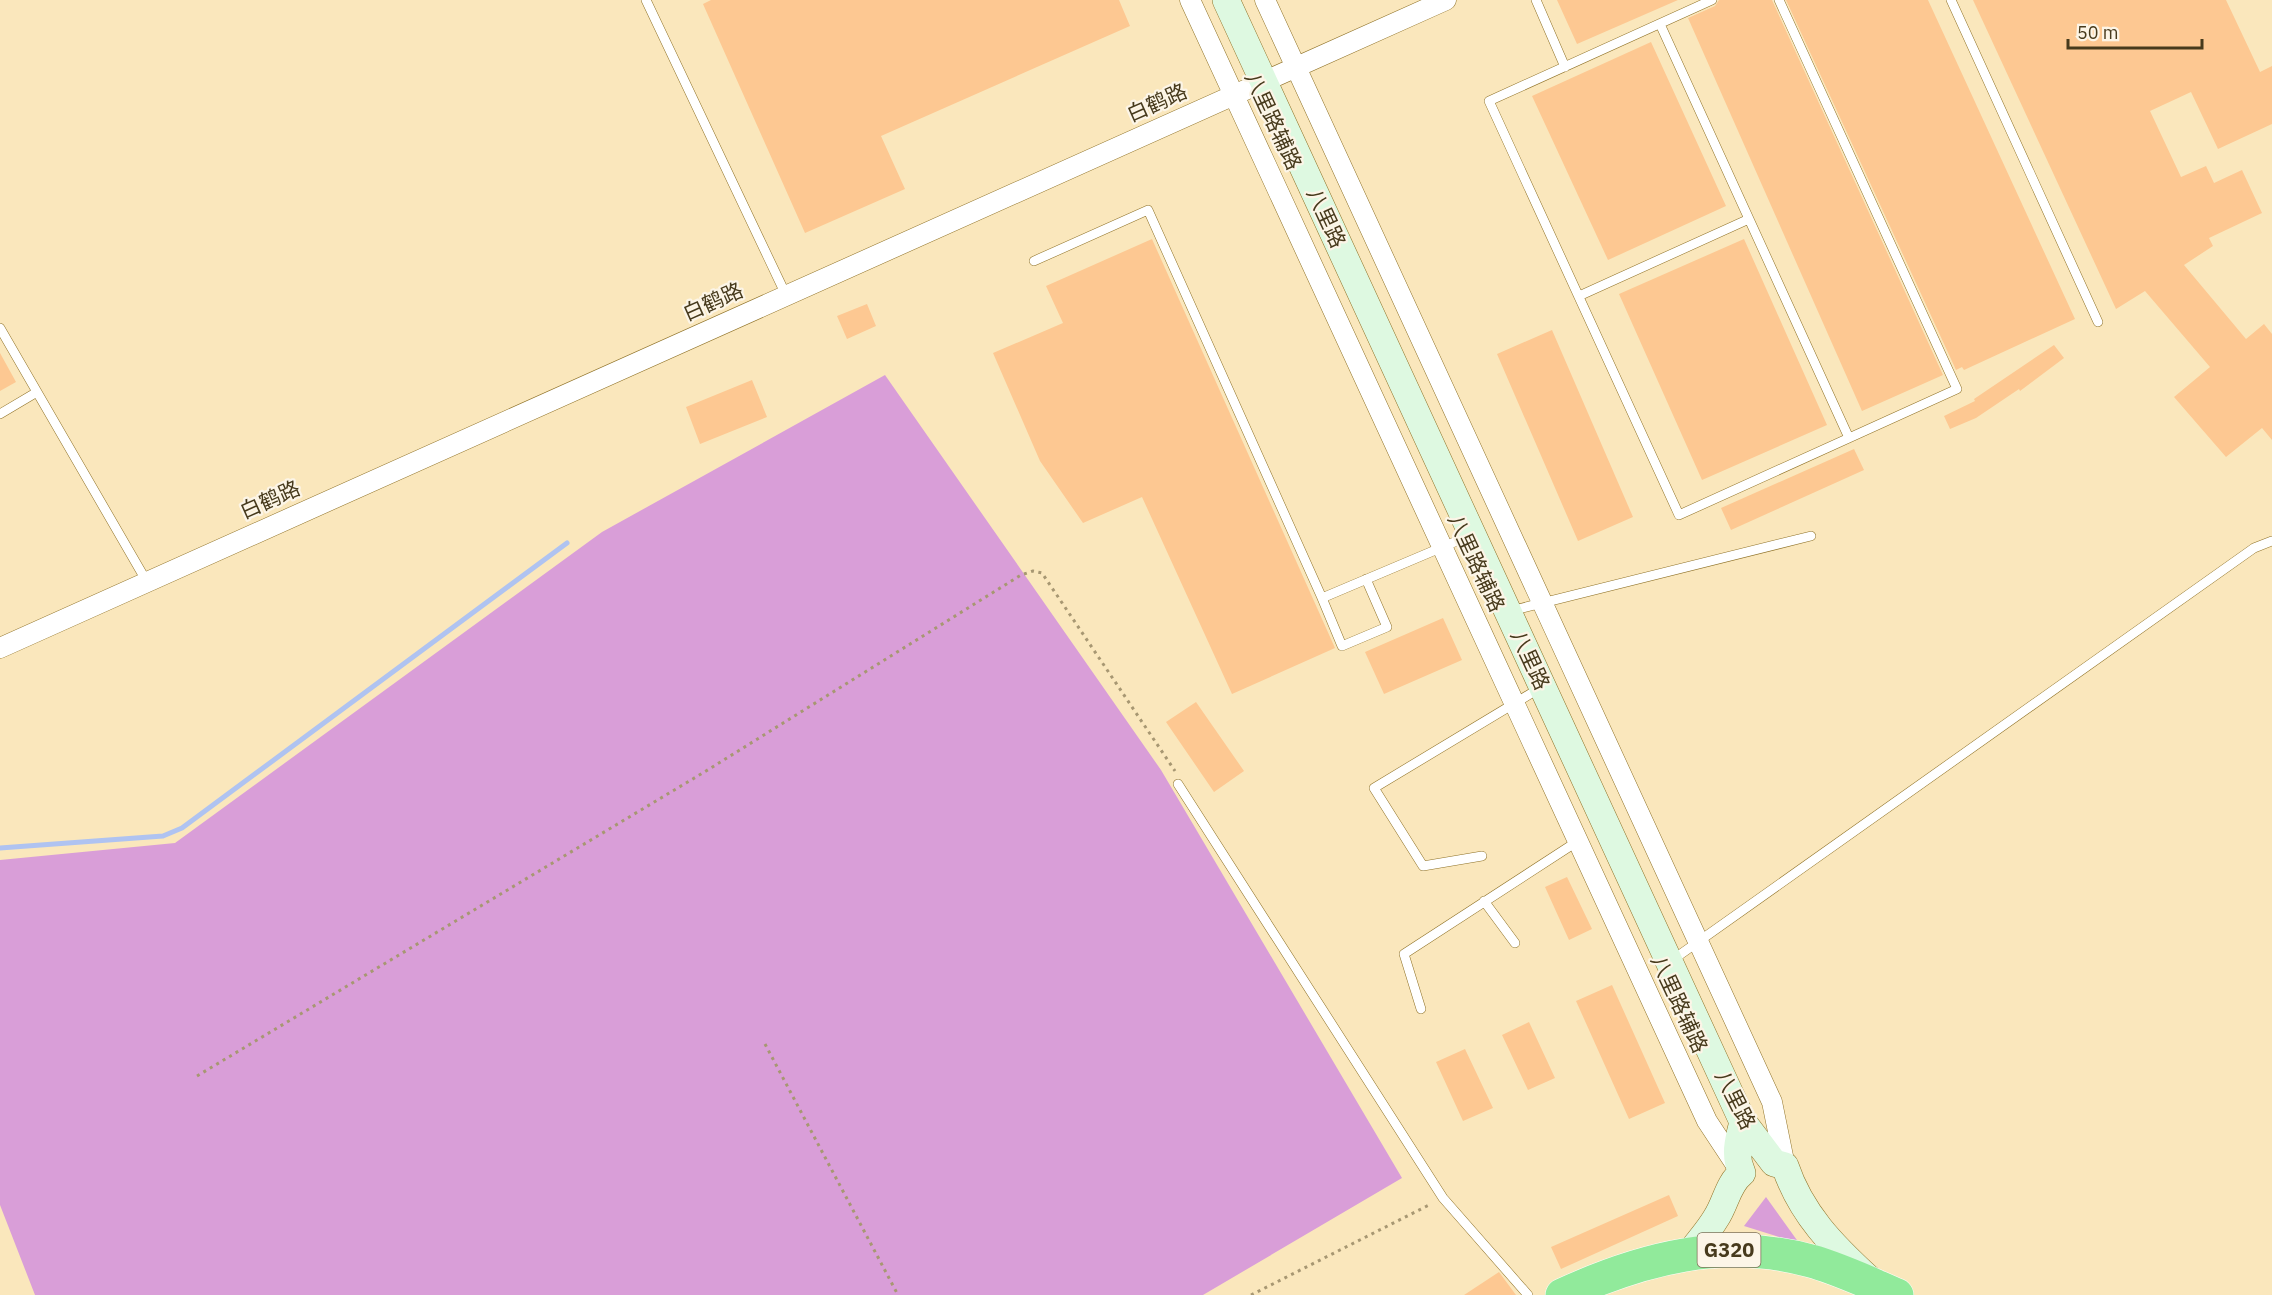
<svg xmlns="http://www.w3.org/2000/svg" width="2272" height="1295" viewBox="0 0 2272 1295" font-family="'IBM Plex Sans','Noto Sans SC',sans-serif">
  <style>
    .green { fill: #d99ed8 }
    .lines { fill: none; stroke-linecap: round; stroke-linejoin: round }
    .stream { stroke: #afc3f1; stroke-width: 5 }
    .building { fill: #fdc892 }
    .lane-casing { stroke: #8f7227; stroke-width: 10 }
    .street-casing { stroke: #8f7227; stroke-width: 21 }
    .secondary-casing { stroke: #8f7227; stroke-width: 28 }
    .highway-casing { stroke: #fff; stroke-width: 34 }
    .path { stroke: #a79772; stroke-width: 3; stroke-dasharray: 3 4.5; stroke-linecap: butt }
    .lane { stroke: #fff; stroke-width: 9 }
    .street { stroke: #fff; stroke-width: 20 }
    .secondary { stroke: #def9e1; stroke-width: 27 }
    .highway { stroke: #91ea9b; stroke-width: 33 }
    .labels { text-anchor: middle; stroke-width: 4.5; stroke-linejoin: round; paint-order: stroke }
    .shield { fill: #fcf5e7; stroke: #7d7259; stroke-width: 1.5 }
    .shield-label { font-size: 20px; font-weight: bold; fill: #473a1c }
    .street-label { font-size: 21px; fill: #473a1c; stroke: #fcf5e7 }
  </style>
  <rect width="100%" height="100%" fill="#fae7bc"/>
  <path class="green" d="M 885,375 L 1161,770 L 1402,1178 L 1203,1295 L 35,1295 L 0,1205 L 0,860 L 175,843 L 602,532 Z
    M 1766,1197 L 1799,1243 L 1744,1226 Z"/>
  <g class="lines">
    <path class="stream" d="M 0,848 L 163,836 L 182,828 L 567,543"/>
  </g>
  <path class="building" d="M 711,0 L 1119,0 L 1130,26 L 881,136 L 905,189 L 805,233 L 703,4 Z
    M 1557,0 L 1678,0 L 1577,44 Z
    M 1719,0 L 1772,0 L 1943,375 L 1862,411 L 1688,18 L 1715,6 Z
    M 1786,0 L 1928,0 L 2075,319 L 1964,370 L 1962,367 L 1956,370 Z
    M 1973,0 L 2226,0 L 2260,72 L 2272,66 L 2272,124 L 2218,149 L 2191,92 L 2150,111 L 2181,177 L 2206,166 L 2214,183 L 2242,170 L 2262,213 L 2209,238 L 2213,246 L 2184,265 L 2246,339 L 2264,324 L 2272,334 L 2272,440 L 2262,428 L 2226,457 L 2174,397 L 2210,367 L 2145,291 L 2116,309 Z
    M 1651,42 L 1726,206 L 1608,260 L 1532,96 Z
    M 1152,239 L 1335,648 L 1232,694 L 1142,497 L 1083,523 L 1040,461 L 993,353 L 1063,323 L 1046,286 Z
    M 1744,239 L 1827,425 L 1702,480 L 1619,294 Z
    M 867,304 L 876,326 L 847,339 L 837,316 Z
    M 1552,330 L 1633,517 L 1578,541 L 1497,354 Z
    M 2054,345 L 2064,358 L 2020,391 L 2019,389 L 1976,418 L 1950,429 L 1944,416 L 1975,401 L 1974,399 Z
    M 0,353 L 16,382 L 0,391 Z
    M 752,380 L 767,417 L 700,444 L 686,407 Z
    M 1854,449 L 1864,470 L 1731,530 L 1721,508 Z
    M 1443,618 L 1462,660 L 1384,694 L 1365,652 Z
    M 1196,702 L 1244,771 L 1214,792 L 1166,722 Z
    M 1567,877 L 1592,929 L 1569,940 L 1545,887 Z
    M 1612,985 L 1665,1103 L 1629,1119 L 1576,1001 Z
    M 1529,1022 L 1555,1078 L 1528,1090 L 1502,1035 Z
    M 1465,1049 L 1493,1108 L 1463,1121 L 1436,1062 Z
    M 1669,1195 L 1678,1216 L 1561,1269 L 1551,1247 Z
    M 1499,1272 L 1516,1295 L 1464,1295 Z"/>
  <g class="lines">
    <g class="lane-casing">
      <path id="lane" d="M 646,0 L 786,295
        M 1536,0 L 1565,67
        M 1779,0 L 1957,389 L 1849,438
        M 1951,0 L 2098,322
        M 1660,24 L 1849,438 L 1679,515 L 1489,101 L 1712,0
        M 1034,261 L 1148,210 L 1322,598 L 1471,535
        M 1579,296 L 1749,219
        M 0,328 L 147,582
        M 0,414 L 37,392
        M 1322,598 L 1342,646 L 1387,627 L 1366,579
        M 1510,611 L 1811,536
        M 1178,784 L 1443,1198 L 1528,1295
        M 1482,856 L 1423,866 L 1374,788 L 1540,688
        M 1484,901 L 1515,943
        M 1671,961 L 2254,548 L 2272,541
        M 1421,1009 L 1404,954 L 1578,841"/>
    </g>
    <g class="street-casing">
      <path id="street" d="M 1190,0 L 1707,1121 L 1738,1168
        M 1265,0 L 1772,1102 L 1785,1166
        M 0,648 L 1446,0"/>
    </g>
    <g class="secondary-casing">
      <path id="secondary" d="M 1226,0 L 1743,1122 L 1774,1163 L 1785,1166 C 1801,1214 1833,1246 1869,1279
        M 1690,1253 C 1699,1241 1709,1230 1716,1218 C 1726,1203 1728,1183 1742,1173 C 1734,1155 1738,1141 1743,1122"/>
    </g>
    <g class="highway-casing">
      <path id="highway" d="M 1562,1295 C 1643,1258 1723,1237 1811,1261 C 1840,1269 1869,1283 1897,1295"/>
    </g>
    <path class="path" d="M 765,1044 L 898,1295
      M 197,1076 L 706,771 L 1021,575 L 1033,571 L 1042,573 L 1175,771
      M 1251,1295 L 1431,1204"/>
    <use href="#lane" class="lane"/>
    <use href="#street" class="street"/>
    <use href="#secondary" class="secondary"/>
    <use href="#highway" class="highway"/>
  </g>
  <g class="labels">
    <rect class="shield" x="1697.5" y="1233" width="63" height="34" rx="4.5"/>
    <g class="shield-label">
      <text x="1729" y="1257">G320</text>
    </g>
    <g class="street-label">
      <text transform="translate(1157 103) rotate(-24)" y="7">白鹤路</text>
      <text transform="translate(1273 121) rotate(65)" y="7">八里路辅路</text>
      <text transform="translate(1326 218) rotate(65)" y="7">八里路</text>
      <text transform="translate(713 302) rotate(-24)" y="7">白鹤路</text>
      <text transform="translate(270 500) rotate(-24)" y="7">白鹤路</text>
      <text transform="translate(1476 563) rotate(65)" y="7">八里路辅路</text>
      <text transform="translate(1530 660) rotate(65)" y="7">八里路</text>
      <text transform="translate(1679 1004) rotate(65)" y="7">八里路辅路</text>
      <text transform="translate(1735 1100) rotate(63)" y="7">八里路</text>
    </g>
  </g>
  <path d="M2068 39v9h134v-9" fill="none" stroke="#473a1c" stroke-width="3"/>
  <text x="2077" y="39" font-size="18" fill="#473a1c" stroke="#fcf5e7" stroke-width="4.5" paint-order="stroke">50 m</text>
</svg>
